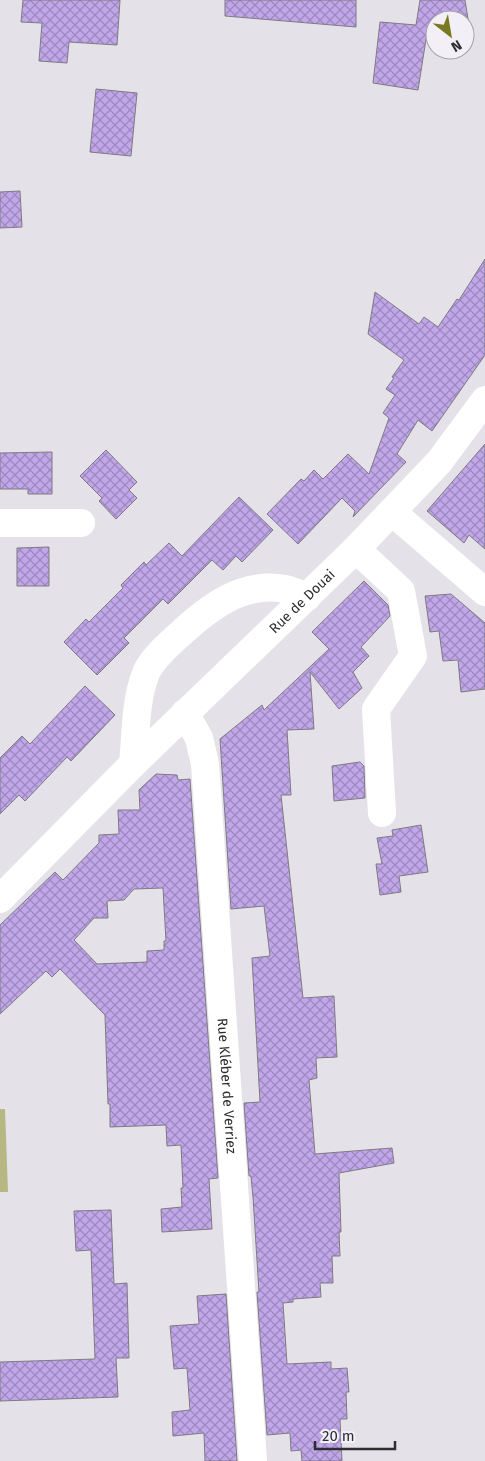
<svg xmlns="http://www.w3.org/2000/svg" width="485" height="1461" viewBox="0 0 485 1461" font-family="'Fira Sans',sans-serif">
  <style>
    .pitch { fill: #b6b783 }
    .building { fill: url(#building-cross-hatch); stroke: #7d7b80; fill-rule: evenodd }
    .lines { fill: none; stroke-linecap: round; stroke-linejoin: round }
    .minor { stroke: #fff; stroke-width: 28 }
    .labels { text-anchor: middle; stroke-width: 4; stroke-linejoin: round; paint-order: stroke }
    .street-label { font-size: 14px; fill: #2e2e30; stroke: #f2eff6 }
  </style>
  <defs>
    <pattern id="building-cross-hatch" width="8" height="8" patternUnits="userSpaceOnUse" patternTransform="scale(1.25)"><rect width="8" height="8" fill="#c1a7ea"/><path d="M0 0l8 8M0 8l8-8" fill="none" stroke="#9d88be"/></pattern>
  </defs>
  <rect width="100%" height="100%" fill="#e4e2e8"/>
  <path class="pitch" d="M 0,1109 L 5,1109 L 8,1192 L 0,1192 Z"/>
  <path class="building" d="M 23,0 L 120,0 L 117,45 L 69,42 L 67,63 L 39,61 L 42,23 L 21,22 Z
    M 225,0 L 356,0 L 356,27 L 225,16 Z
    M 420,0 L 465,0 L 470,32 L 465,32 L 465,20 L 435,20 L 435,33 L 427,33 L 418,90 L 373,83 L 380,22 L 416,25 Z
    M 96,89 L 137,93 L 131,156 L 90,152 Z
    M 20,191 L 22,227 L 0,228 L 0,192 Z
    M 485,259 L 485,355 L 432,431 L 418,420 L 397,454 L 406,462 L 353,517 L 355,511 L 342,498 L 298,544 L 267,514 L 301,479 L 304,481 L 314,470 L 323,479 L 348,454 L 369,474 L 389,418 L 383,413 L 395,395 L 386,389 L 394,378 L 392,377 L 404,360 L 368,334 L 375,292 L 419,324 L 424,317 L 438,327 L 457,299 L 459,300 Z
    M 485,444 L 485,549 L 469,535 L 464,543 L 427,511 Z
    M 106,450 L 137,482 L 129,490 L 137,498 L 116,519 L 99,501 L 102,498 L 80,476 Z
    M 52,452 L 52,494 L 28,494 L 28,489 L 0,489 L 0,453 Z
    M 239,497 L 273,530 L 242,562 L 236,556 L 223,570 L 212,560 L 168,604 L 163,599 L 124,638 L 129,643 L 97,675 L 64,642 L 86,619 L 89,622 L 123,588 L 121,585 L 144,562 L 146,565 L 169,543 L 182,556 Z
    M 49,547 L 49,586 L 17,586 L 17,548 Z
    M 364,581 L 388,605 L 390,616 L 361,647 L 369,656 L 353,672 L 362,688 L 339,709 L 310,672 L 314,729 L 287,730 L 291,795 L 281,795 L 303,998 L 334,996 L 337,1057 L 316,1058 L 317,1078 L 309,1080 L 315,1154 L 392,1148 L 394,1163 L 339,1173 L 341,1232 L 339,1232 L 340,1256 L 332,1256 L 333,1283 L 320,1283 L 321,1297 L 293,1299 L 293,1302 L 283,1303 L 287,1364 L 331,1362 L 331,1369 L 347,1368 L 349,1392 L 346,1392 L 347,1419 L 340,1419 L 342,1461 L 302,1461 L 301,1450 L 291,1451 L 290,1433 L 267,1435 L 257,1292 L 259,1292 L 253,1197 L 251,1176 L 249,1176 L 244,1103 L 260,1102 L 252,958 L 270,956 L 264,906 L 231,909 L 220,739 L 262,705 L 264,710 L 329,649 L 312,632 Z
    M 451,594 L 485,623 L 485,689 L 461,692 L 458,660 L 443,661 L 439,631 L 430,632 L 425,596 Z
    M 85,686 L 115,715 L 71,761 L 67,757 L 25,801 L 19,795 L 0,814 L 0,758 L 22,736 L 30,744 Z
    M 360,762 L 364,766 L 365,798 L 334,801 L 332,766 Z
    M 156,774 L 177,775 L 178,780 L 190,779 L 218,1178 L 209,1179 L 212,1229 L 162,1232 L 161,1209 L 182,1207 L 181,1188 L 183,1188 L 181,1145 L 167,1146 L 166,1125 L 110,1127 L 110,1104 L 108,1104 L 105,1015 L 60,969 L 52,977 L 46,971 L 0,1014 L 0,925 L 55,872 L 63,880 L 99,843 L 99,835 L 119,834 L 118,810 L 140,810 L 139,790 ZM 163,888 L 166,941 L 164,941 L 164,950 L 147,951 L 147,962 L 97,964 L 74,940 L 94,918 L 108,918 L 107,901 L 124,900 L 134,889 Z
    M 421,825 L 428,872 L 399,876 L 401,892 L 380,895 L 376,864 L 382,864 L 377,838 L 393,836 L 392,830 Z
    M 111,1210 L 114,1284 L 127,1283 L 129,1358 L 116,1358 L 118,1397 L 0,1401 L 0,1362 L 95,1359 L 91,1250 L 76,1251 L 74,1211 Z
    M 226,1294 L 237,1461 L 205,1461 L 204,1433 L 173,1436 L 172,1412 L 190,1410 L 187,1368 L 174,1369 L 170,1326 L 199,1324 L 197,1296 Z"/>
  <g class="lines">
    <g class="minor">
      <path d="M 392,512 L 485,592"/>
      <path d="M 0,523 L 81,523"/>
      <path d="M 356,549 L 401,591 L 413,656 L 376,709 L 382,813"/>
      <path id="s1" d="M 185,713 L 199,738 L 205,764 L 253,1461"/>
      <path d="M 133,764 C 136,734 135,701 146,673 C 152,659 167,646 178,636 C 208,608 242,581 285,589 C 292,590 300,594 307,597"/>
      <path id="s2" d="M 0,899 L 133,764 L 356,549 L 439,462 L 485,400"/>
    </g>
  </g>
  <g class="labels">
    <g class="street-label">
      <text dy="5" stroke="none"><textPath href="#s2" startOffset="424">Rue de Douai</textPath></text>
      <text dy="5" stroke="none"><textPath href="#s1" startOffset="378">Rue Kléber de Verriez</textPath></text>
    </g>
  </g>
  <g transform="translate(450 35) rotate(149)"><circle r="24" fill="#f2eff6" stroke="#a4a2a7"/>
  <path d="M0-4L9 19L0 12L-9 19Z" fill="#797920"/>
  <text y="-8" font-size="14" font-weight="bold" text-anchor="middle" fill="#2e2e30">N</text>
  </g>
  <path d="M315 1441v8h80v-8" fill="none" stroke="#2e2e30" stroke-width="2.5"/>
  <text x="322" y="1441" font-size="15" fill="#2e2e30" stroke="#f2eff6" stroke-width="4" paint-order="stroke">20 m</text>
</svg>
